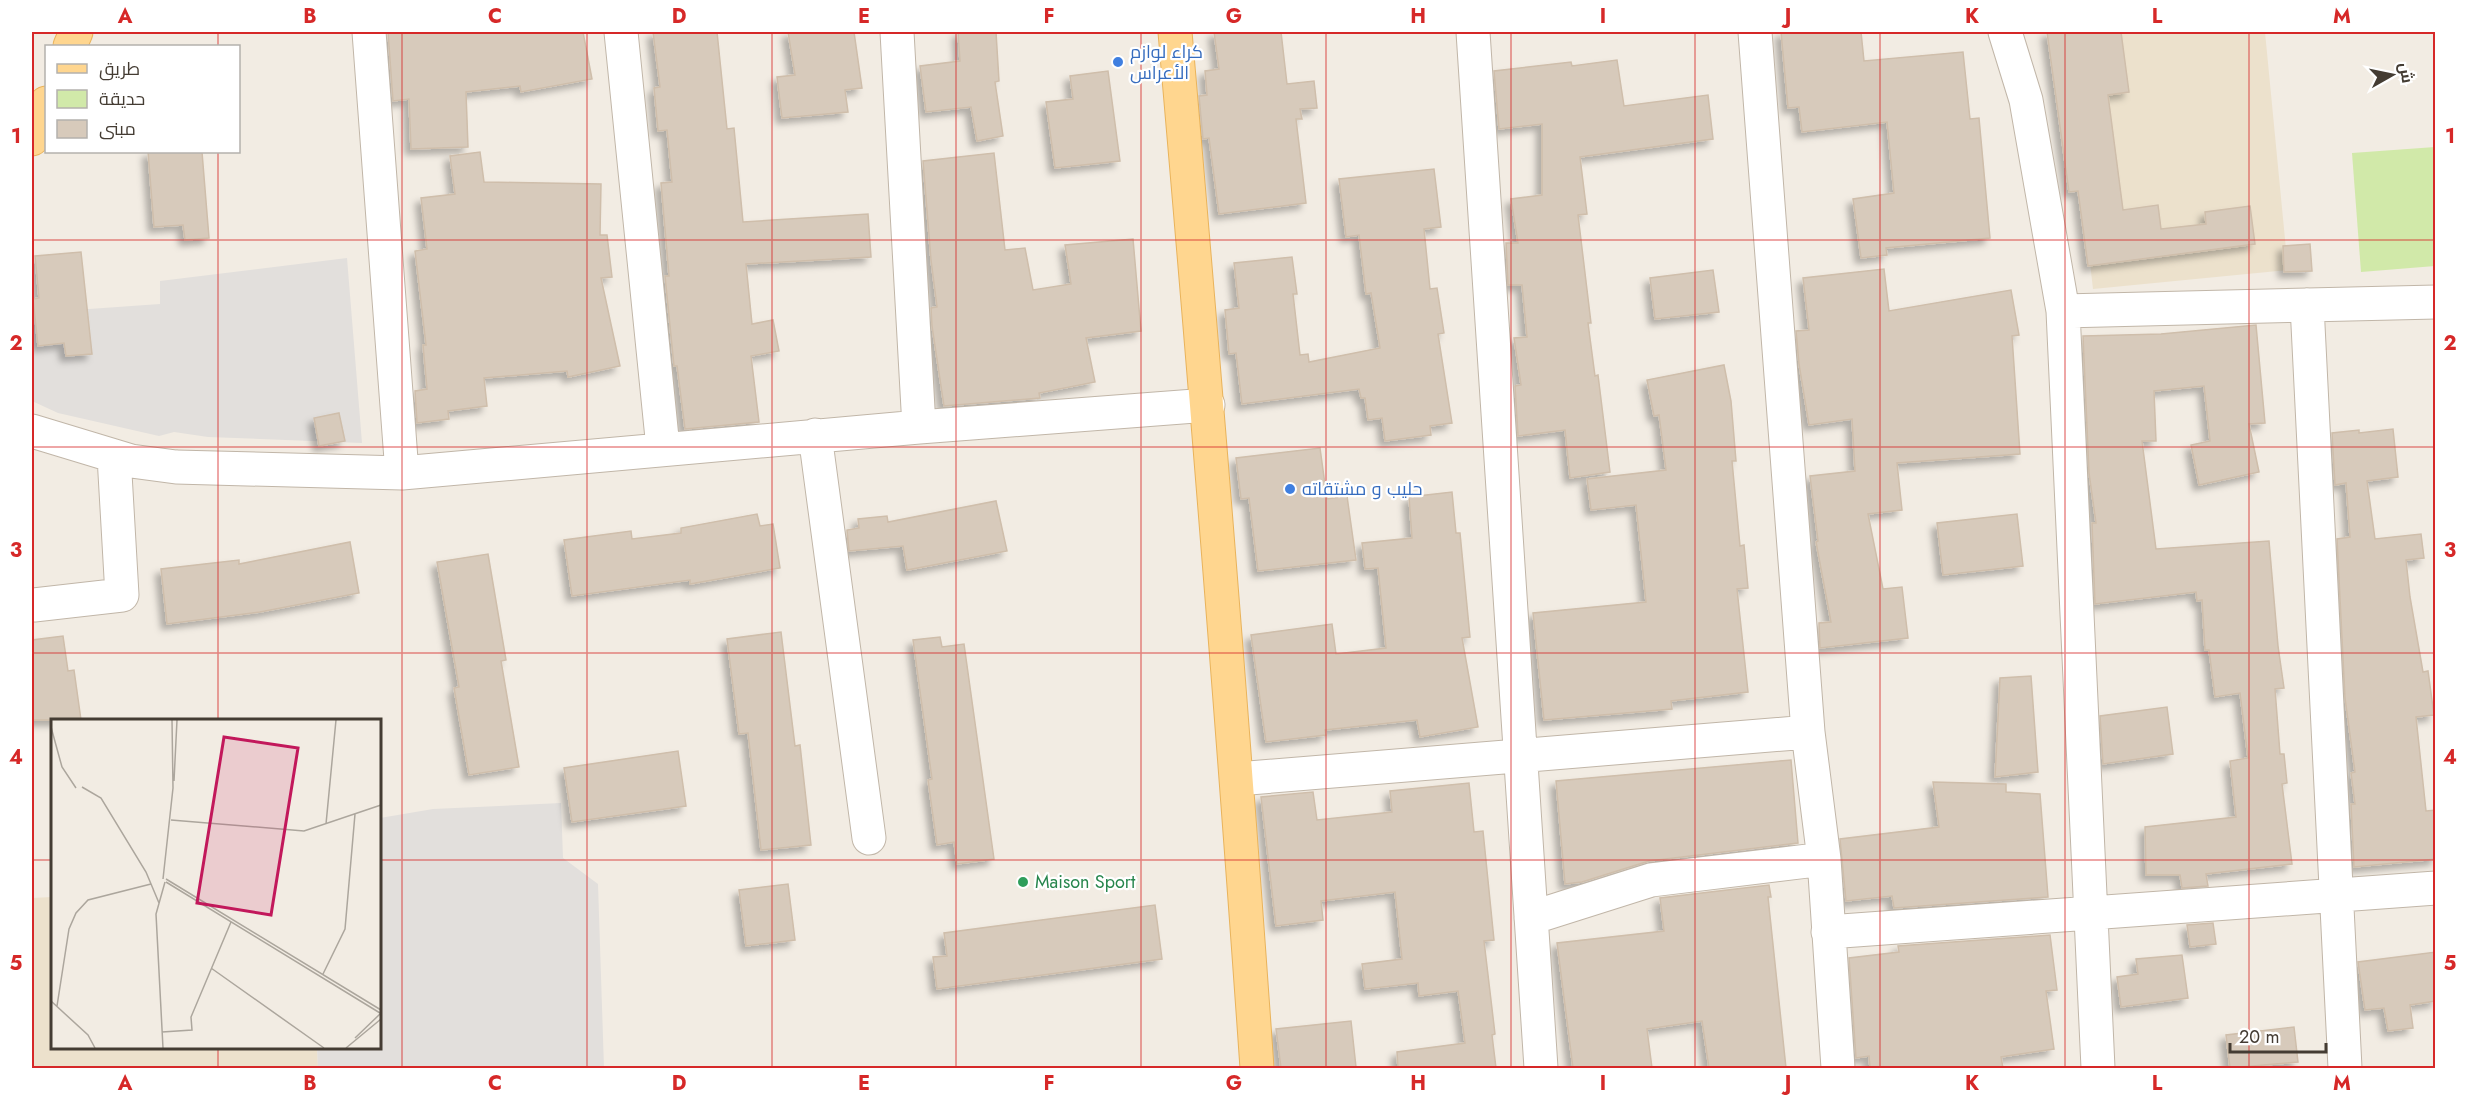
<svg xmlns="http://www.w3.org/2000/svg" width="2467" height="1100" viewBox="0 0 2467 1100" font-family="Jost,Cairo,sans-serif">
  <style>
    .education { fill: #ece1cc }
    .green { fill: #d1e9a9 }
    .parking { fill: #e2dfdc }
    .building { fill: #d7cabb; stroke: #cfbeab; stroke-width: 1.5; filter: url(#shadow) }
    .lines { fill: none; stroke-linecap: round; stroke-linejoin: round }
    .minor-casing { stroke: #c1b6a8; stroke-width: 35 }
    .major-casing { stroke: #e9b35b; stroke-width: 35 }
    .minor { stroke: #fff; stroke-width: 33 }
    .major { stroke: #ffd68f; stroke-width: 33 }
    .grid { fill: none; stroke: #d62828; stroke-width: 1.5; stroke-opacity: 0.55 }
    .shop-dot { fill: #3f7fe0; stroke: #fff; stroke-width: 2 }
    .leisure-dot { fill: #2e9e5b; stroke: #fff; stroke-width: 2 }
    .labels { text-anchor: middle; stroke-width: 4.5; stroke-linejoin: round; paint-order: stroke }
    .shop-label { font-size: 18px; fill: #366cbe; stroke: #fff; text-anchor: start }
    .leisure-label { font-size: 18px; fill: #27864d; stroke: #fff; text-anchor: start }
    .inset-road { fill: none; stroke: #aca69d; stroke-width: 1.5 }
    .view { fill: #c2185b; fill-opacity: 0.15; stroke: #c2185b; stroke-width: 3 }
    .inset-edge { fill: none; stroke: #443c33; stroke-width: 3 }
    .neatline { fill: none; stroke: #d62828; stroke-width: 2 }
    .grid-label { font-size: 20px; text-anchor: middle; font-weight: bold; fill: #d62828 }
  </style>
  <defs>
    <filter id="shadow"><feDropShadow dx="-5.5" dy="5.5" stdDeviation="3" flood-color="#0004"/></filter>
  </defs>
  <rect width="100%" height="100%" fill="#f2ece3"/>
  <path class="education" d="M 2118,32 L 2265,32 L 2288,270 L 2093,289 L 2064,37 Z
    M 52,897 L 52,1048 L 317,1048 L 318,1068 L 32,1068 L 32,898 Z"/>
  <path class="green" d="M 2435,147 L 2435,266 L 2361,272 L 2352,153 Z"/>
  <path class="parking" d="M 347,258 L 362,443 L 208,437 L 174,432 L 159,436 L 58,413 L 32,401 L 32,313 L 160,304 L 160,281 Z
    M 561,803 L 563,858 L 598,884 L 604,1068 L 318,1068 L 317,1048 L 380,1048 L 380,818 L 433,809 Z"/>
  <path class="building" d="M 388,32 L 583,32 L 592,79 L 521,92 L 520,86 L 466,92 L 468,147 L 411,149 L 409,99 L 393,101 Z
    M 653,32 L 717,32 L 727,129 L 734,128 L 743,222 L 868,214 L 871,257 L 746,264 L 752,324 L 773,320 L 779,351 L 751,356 L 759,422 L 685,429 L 677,366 L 674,366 L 665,276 L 669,276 L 661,183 L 672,182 L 667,130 L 658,131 L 654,88 L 660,87 Z
    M 788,32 L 854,32 L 862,88 L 845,90 L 848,112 L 782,118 L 777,77 L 795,75 Z
    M 958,32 L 996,32 L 999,81 L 995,82 L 1003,136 L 977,141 L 971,107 L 926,112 L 920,66 L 960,61 Z
    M 1214,32 L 1281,32 L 1287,84 L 1314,81 L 1317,108 L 1300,109 L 1302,119 L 1296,119 L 1306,203 L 1219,214 L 1209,138 L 1203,139 L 1199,96 L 1207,95 L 1205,71 L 1219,69 Z
    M 1781,32 L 1861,32 L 1864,61 L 1963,52 L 1970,119 L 1979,118 L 1990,238 L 1886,248 L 1887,255 L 1861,258 L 1853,199 L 1894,193 L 1887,122 L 1802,132 L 1799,107 L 1788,108 Z
    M 2047,32 L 2121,32 L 2129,92 L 2108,95 L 2123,210 L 2158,205 L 2161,229 L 2206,224 L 2205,212 L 2250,206 L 2255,244 L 2088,266 L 2078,191 L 2069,192 Z
    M 1617,60 L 1624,106 L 1708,95 L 1713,139 L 1580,157 L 1587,214 L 1578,215 L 1591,323 L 1588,323 L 1595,376 L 1598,375 L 1610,472 L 1570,478 L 1565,430 L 1518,436 L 1515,386 L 1521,385 L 1514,338 L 1527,337 L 1522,285 L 1508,285 L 1506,243 L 1518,243 L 1511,199 L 1542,195 L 1542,124 L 1499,129 L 1494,71 L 1571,62 L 1572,66 Z
    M 1108,71 L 1120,161 L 1055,168 L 1046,102 L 1073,99 L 1070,76 Z
    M 148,152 L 202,152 L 209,238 L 185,240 L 183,225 L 154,227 Z
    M 480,152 L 484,182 L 601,184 L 600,235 L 607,235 L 612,277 L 601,278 L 620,366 L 568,377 L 567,371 L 484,378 L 487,406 L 448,411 L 449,419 L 417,423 L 415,391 L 427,389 L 423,345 L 426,345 L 415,251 L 427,249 L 421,198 L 455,194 L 450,156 Z
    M 994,153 L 1005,250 L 1025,248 L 1033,290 L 1071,284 L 1065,245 L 1133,239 L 1141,331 L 1086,338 L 1095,382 L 1039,393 L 1040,398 L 944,406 L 932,326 L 931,308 L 937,307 L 931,260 L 923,161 Z
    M 1434,169 L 1441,227 L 1424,229 L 1430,289 L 1437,288 L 1444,333 L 1438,334 L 1452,423 L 1430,426 L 1431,435 L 1385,441 L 1382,418 L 1368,420 L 1365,398 L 1361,398 L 1359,389 L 1242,404 L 1236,353 L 1229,354 L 1225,310 L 1239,308 L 1234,263 L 1292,257 L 1297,294 L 1293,294 L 1300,355 L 1308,354 L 1309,362 L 1380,348 L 1371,293 L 1366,294 L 1359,235 L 1346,237 L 1339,179 Z
    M 2310,244 L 2312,271 L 2284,272 L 2283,246 Z
    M 81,252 L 92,354 L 66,356 L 64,343 L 38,346 L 33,299 L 39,298 L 35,256 Z
    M 1884,269 L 1889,311 L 2011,290 L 2019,335 L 2012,336 L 2020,454 L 1897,463 L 1902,510 L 1868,514 L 1883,589 L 1902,587 L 1908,638 L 1820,648 L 1819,623 L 1831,622 L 1816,542 L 1818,541 L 1810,476 L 1855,471 L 1852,419 L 1809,425 L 1799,364 L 1796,331 L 1809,330 L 1803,278 Z
    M 1713,270 L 1719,312 L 1655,319 L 1650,278 Z
    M 2256,325 L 2265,423 L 2249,424 L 2259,472 L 2199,485 L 2191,445 L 2210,441 L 2204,386 L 2154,391 L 2156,441 L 2142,441 L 2156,549 L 2269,541 L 2278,646 L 2284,688 L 2275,689 L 2280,754 L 2284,754 L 2287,783 L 2282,784 L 2292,864 L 2206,874 L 2208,886 L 2182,888 L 2180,875 L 2146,875 L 2145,827 L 2236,817 L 2230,761 L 2248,758 L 2240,693 L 2215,697 L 2209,650 L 2205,650 L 2202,600 L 2197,601 L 2196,592 L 2095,604 L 2092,523 L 2096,523 L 2089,473 L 2083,336 L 2161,334 Z
    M 1724,365 L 1731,401 L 1736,461 L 1732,461 L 1740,546 L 1744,545 L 1748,588 L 1737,589 L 1748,692 L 1671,701 L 1672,709 L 1544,720 L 1533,613 L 1646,602 L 1636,505 L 1591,510 L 1587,479 L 1666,470 L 1659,415 L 1654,416 L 1647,380 Z
    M 339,413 L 345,441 L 319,446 L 314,418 Z
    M 2393,429 L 2398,477 L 2367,481 L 2375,539 L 2421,534 L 2424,558 L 2406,560 L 2410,597 L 2423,672 L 2428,671 L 2434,715 L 2416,717 L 2426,811 L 2436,810 L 2436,859 L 2354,867 L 2351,804 L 2355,804 L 2351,773 L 2355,772 L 2345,698 L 2337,539 L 2350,537 L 2346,483 L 2335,485 L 2332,433 L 2359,430 L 2359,433 Z
    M 1320,448 L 1327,499 L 1347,496 L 1356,560 L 1258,571 L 1249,498 L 1241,499 L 1236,458 Z
    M 1452,492 L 1456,533 L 1460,533 L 1470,637 L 1462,638 L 1478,727 L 1420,737 L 1417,720 L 1325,730 L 1326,735 L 1266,742 L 1251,635 L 1332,624 L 1336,654 L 1386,648 L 1378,568 L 1365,569 L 1362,543 L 1412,538 L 1409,497 Z
    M 996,501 L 1007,551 L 907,570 L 903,546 L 849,551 L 847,530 L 859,528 L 858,519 L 887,516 L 888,522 Z
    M 757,514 L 760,526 L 773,524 L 780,568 L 690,584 L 690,580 L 572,596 L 564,540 L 631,531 L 632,539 L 681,533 L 681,528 Z
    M 2017,514 L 2023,566 L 1943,575 L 1937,523 Z
    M 350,542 L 359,593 L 260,612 L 167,624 L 161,569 L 239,560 L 239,564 Z
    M 488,554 L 506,660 L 501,661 L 519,767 L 469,775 L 454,688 L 459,687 L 437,562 Z
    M 781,632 L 795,746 L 800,745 L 811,845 L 761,850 L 748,733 L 739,734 L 727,639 Z
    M 63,636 L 68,671 L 74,670 L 81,720 L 32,720 L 32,640 Z
    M 940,637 L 942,647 L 964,644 L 994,859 L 957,864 L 954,842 L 937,845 L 928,780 L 932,779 L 913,640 Z
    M 2031,676 L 2038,772 L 1995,777 L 2000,678 Z
    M 2167,707 L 2173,754 L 2103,764 L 2100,716 Z
    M 678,751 L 686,806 L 572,822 L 564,768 Z
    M 1791,760 L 1798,843 L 1649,861 L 1582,882 L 1565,884 L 1556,781 Z
    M 1933,782 L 2006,784 L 2006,792 L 2040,794 L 2048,897 L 1894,908 L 1892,896 L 1846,901 L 1840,839 L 1939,827 Z
    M 1469,783 L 1474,832 L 1483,831 L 1494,940 L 1484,941 L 1495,1034 L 1492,1035 L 1496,1068 L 1398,1068 L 1397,1052 L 1465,1043 L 1458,991 L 1419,996 L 1418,983 L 1365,989 L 1362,964 L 1402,959 L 1395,892 L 1321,901 L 1323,920 L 1276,926 L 1261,797 L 1313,792 L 1317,820 L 1392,812 L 1390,791 Z
    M 788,884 L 795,940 L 746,946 L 739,890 Z
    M 1769,885 L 1771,897 L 1768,897 L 1786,1068 L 1709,1068 L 1702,1021 L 1647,1029 L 1652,1068 L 1573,1068 L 1557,943 L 1664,931 L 1660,898 Z
    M 1155,905 L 1162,959 L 937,989 L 933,957 L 947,956 L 944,933 Z
    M 2213,923 L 2216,944 L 2190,947 L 2187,925 Z
    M 2050,935 L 2057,990 L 2046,991 L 2054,1049 L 2001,1057 L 2003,1068 L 1870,1068 L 1869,1056 L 1856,1058 L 1849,958 L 1899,952 L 1898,946 Z
    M 2436,952 L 2436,1001 L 2410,1005 L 2413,1028 L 2388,1031 L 2384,1008 L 2365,1010 L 2358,962 Z
    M 2182,955 L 2188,998 L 2121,1007 L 2117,977 L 2138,974 L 2136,959 Z
    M 1351,1021 L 1356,1067 L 1281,1068 L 1276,1029 Z
    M 2294,1027 L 2298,1062 L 2230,1068 L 2226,1035 Z"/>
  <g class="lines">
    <g class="minor-casing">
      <path id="minor" d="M 369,32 L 402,473
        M 621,32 L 663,448
        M 897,32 L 919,427
        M 1473,32 L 1541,1068
        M 1755,32 L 1808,732 L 1824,859 L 1838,1068
        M 2005,32 L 2026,100 L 2063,311 L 2098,1068
        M 2307,305 L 2345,1068
        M 2063,311 L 2436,302
        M 32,431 L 131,461 L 176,467 L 402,473 L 919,427 L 1208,405
        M 815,435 L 869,838
        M 34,605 L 122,595 L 114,456
        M 1237,779 L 1808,732
        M 1531,918 L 1651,880 L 1824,859
        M 1828,932 L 2436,888"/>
    </g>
    <g class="major-casing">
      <path id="major" d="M 1175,32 C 1205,377 1233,722 1257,1068
        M 70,46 L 76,32
        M 32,139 L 46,103"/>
    </g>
    <use href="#minor" class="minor"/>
    <use href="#major" class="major"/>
  </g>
  <path class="grid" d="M 218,32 L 218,46M 402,32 L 402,1068M 587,32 L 587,1068M 772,32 L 772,1068M 956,32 L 956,1068M 1141,32 L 1141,1068M 1326,32 L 1326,1068M 1511,32 L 1511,1068M 1695,32 L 1695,1068M 1880,32 L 1880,1068M 2065,32 L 2065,1068M 2249,32 L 2249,1068M 218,152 L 218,720M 32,240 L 2436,240M 32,447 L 2436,447M 32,653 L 2436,653M 32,860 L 52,860M 380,860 L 2436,860M 218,1048 L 218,1068"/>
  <g class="shop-dot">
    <circle cx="1118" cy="62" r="6"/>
    <circle cx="1290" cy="489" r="6"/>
  </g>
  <circle class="leisure-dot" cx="1023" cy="882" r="6"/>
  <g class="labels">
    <g class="shop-label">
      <text x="1130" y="58">كراء لوازم<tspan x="1130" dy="21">الأعراس</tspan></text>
      <text x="1302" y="495">حليب و مشتقاته</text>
    </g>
    <g class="leisure-label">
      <text x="1035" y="888">Maison Sport</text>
    </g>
  </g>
  <g transform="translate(51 719)">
    <rect width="330" height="330" fill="#f2ece3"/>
    <path class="inset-road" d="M 0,8 L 11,48 L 25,69M 123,62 L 126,1M 31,68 L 50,79 L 95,153 L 108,184M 120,101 L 253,112 L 330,86M 275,105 L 285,1M 112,160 L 122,69 L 121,1M 115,160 L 330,291M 115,163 L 329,294M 160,249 L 273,329M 272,255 L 294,210 L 304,95M 0,282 L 37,316 L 44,329M 6,287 L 18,210 L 25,194 L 37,181 L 100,165M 111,313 L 141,311 L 140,298 L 180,203M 304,319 L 329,295M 112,329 L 105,195 L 114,163M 295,329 L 330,300"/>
    <path class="view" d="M 173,18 L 247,29 L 220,196 L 146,184 Z"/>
    <rect width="330" height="330" class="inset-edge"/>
  </g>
  <rect width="2467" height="1100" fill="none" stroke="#ffffff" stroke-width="66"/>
  <rect x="45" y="45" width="195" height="108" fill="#ffffff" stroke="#b4b1ad" stroke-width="1.5"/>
  <rect x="57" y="64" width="30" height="9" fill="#ffd68f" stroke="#b4b1ad" stroke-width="1.5"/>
  <text x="99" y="75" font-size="18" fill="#443c33">طريق</text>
  <rect x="57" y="90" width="30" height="18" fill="#d1e9a9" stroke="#b4b1ad" stroke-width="1.5"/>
  <text x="99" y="105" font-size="18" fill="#443c33">حديقة</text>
  <rect x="57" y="120" width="30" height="18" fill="#d7cabb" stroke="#b4b1ad" stroke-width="1.5"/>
  <text x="99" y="135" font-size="18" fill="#443c33">مبنى</text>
  <g transform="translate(2392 75) rotate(81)" stroke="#ffffff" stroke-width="4.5" paint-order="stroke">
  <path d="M0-4.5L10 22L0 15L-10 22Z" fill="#443c33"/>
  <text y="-9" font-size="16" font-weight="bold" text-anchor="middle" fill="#443c33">ش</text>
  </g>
  <path d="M2230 1043v9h96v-9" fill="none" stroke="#443c33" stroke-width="3"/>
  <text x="2239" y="1043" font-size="18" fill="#443c33" stroke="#ffffff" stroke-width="4.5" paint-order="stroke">20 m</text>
  <rect x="33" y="33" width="2401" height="1034" class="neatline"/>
  <g class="grid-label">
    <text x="125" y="23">A</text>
    <text x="310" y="23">B</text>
    <text x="495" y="23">C</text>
    <text x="679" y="23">D</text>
    <text x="864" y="23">E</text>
    <text x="1049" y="23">F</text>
    <text x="1234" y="23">G</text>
    <text x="1418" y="23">H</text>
    <text x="1603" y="23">I</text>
    <text x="1788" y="23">J</text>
    <text x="1972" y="23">K</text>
    <text x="2157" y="23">L</text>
    <text x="2342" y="23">M</text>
    <text x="16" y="143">1</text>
    <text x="2450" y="143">1</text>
    <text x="16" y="350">2</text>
    <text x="2450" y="350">2</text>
    <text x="16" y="557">3</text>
    <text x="2450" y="557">3</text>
    <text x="16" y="764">4</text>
    <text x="2450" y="764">4</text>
    <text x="16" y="970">5</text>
    <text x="2450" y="970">5</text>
    <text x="125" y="1090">A</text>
    <text x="310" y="1090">B</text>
    <text x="495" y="1090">C</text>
    <text x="679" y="1090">D</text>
    <text x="864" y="1090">E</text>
    <text x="1049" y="1090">F</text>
    <text x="1234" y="1090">G</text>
    <text x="1418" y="1090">H</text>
    <text x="1603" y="1090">I</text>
    <text x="1788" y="1090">J</text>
    <text x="1972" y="1090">K</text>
    <text x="2157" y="1090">L</text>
    <text x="2342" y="1090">M</text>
  </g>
</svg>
